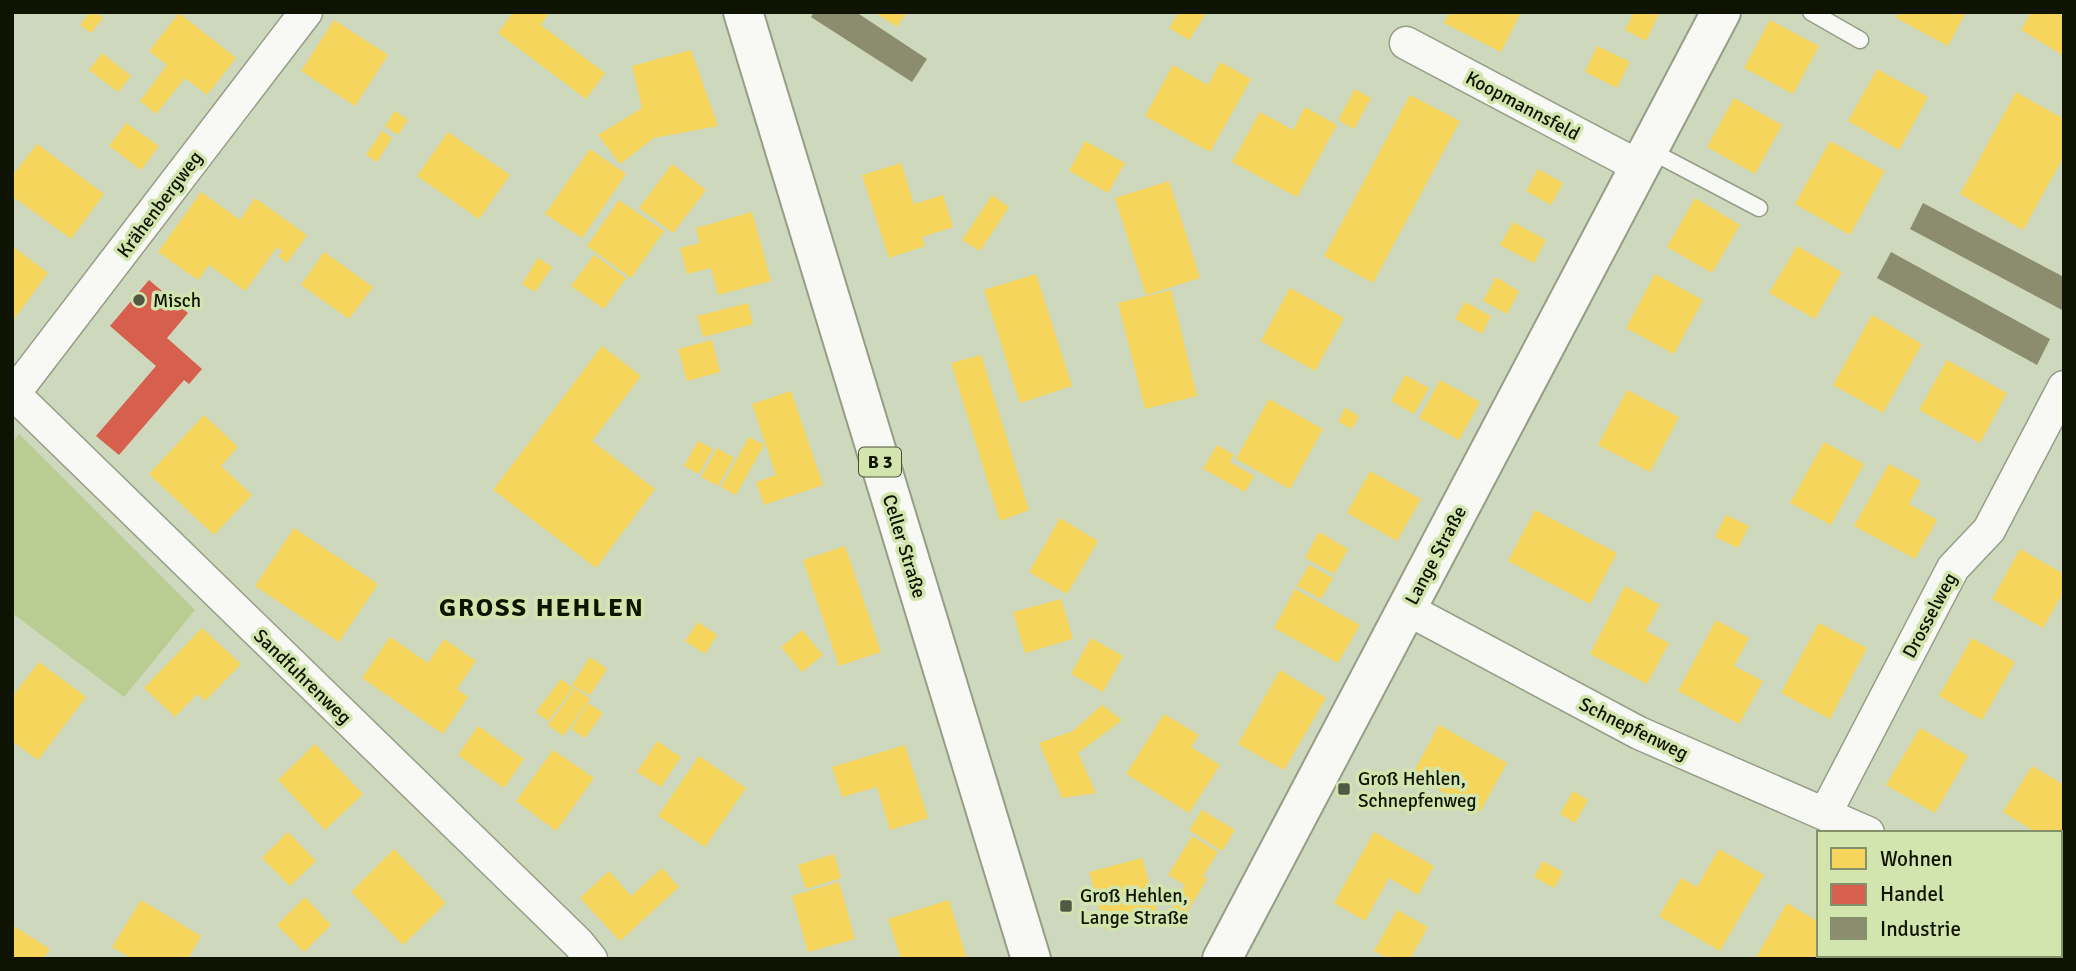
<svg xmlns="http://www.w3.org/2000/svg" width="2076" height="971" viewBox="0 0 2076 971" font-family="Signika,sans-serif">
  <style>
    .green { fill: #b9cc91 }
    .homes { fill: #f6d55c }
    .shops { fill: #d6604d }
    .industry { fill: #8c8c6e }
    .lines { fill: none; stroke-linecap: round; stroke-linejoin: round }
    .service-casing { stroke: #959d87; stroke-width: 19 }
    .minor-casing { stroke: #959d87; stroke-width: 35 }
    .secondary-casing { stroke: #959d87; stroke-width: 42 }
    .primary-casing { stroke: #959d87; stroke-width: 42 }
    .service { stroke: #f8f9f5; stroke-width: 16 }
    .minor { stroke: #f8f9f5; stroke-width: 32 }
    .secondary { stroke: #f8f9f5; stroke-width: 38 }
    .primary { stroke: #f8f9f5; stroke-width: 38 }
    .poi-dot { fill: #515843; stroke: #d2e5af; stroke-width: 2.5 }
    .labels { text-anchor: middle; stroke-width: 7; stroke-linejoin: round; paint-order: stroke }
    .shield { fill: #d2e5af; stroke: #495236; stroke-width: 2 }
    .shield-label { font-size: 18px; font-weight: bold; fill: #0e1302 }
    .street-label { font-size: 19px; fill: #0e1302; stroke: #d2e5af }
    .poi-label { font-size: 19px; fill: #0e1302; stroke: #d2e5af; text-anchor: start }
    .district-label { font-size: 26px; font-weight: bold; letter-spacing: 2px; fill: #0e1302; stroke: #d2e5af }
  </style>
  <rect width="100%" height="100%" fill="#ced8bc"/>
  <path class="green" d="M 19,434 L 195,610 L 124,697 L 12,613 L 12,444 Z"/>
  <path class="homes" d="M 90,12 L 96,12 L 103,18 L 91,33 L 80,25 Z
    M 513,12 L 550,12 L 541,25 L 605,73 L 586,99 L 498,33 Z
    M 874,12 L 907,12 L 897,27 Z
    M 1179,12 L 1207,12 L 1189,40 L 1169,28 Z
    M 1450,12 L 1521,12 L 1501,52 L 1444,23 Z
    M 1634,12 L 1660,12 L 1646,41 L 1625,30 Z
    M 1899,12 L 1966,12 L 1948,46 L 1896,18 Z
    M 2031,12 L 2064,12 L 2064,56 L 2021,30 Z
    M 179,13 L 236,58 L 207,95 L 185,78 L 156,114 L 140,101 L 167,65 L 149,51 Z
    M 334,20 L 388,55 L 355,106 L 301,71 Z
    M 1770,20 L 1819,46 L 1793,94 L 1744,68 Z
    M 1597,46 L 1630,62 L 1617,88 L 1585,72 Z
    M 691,50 L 718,126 L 654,138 L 620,164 L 598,135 L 642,108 L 632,66 Z
    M 102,53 L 131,76 L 118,92 L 89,70 Z
    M 1220,62 L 1251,79 L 1210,152 L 1145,116 L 1173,65 L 1208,85 Z
    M 1877,69 L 1928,97 L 1899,150 L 1848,121 Z
    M 1355,89 L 1371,98 L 1354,129 L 1338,120 Z
    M 2016,92 L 2064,119 L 2064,156 L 2023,230 L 1960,194 Z
    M 1410,95 L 1460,121 L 1373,283 L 1324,256 Z
    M 1734,98 L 1782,125 L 1755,174 L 1707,147 Z
    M 1305,107 L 1337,125 L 1297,197 L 1232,162 L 1260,112 L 1293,130 Z
    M 395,111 L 408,120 L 398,135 L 385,126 Z
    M 126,123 L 159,146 L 141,170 L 109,146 Z
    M 382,131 L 392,138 L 377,162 L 366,155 Z
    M 448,132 L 510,175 L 479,219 L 417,176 Z
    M 1085,141 L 1125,163 L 1108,193 L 1069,171 Z
    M 1830,141 L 1885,171 L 1850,235 L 1795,204 Z
    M 37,144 L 104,194 L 71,239 L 12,196 L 12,176 Z
    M 590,149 L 626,174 L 582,238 L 545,214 Z
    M 901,163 L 914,204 L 943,195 L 953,227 L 922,237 L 925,246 L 889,258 L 862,175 Z
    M 672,164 L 706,190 L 673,233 L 639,208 Z
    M 1538,169 L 1563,183 L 1551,205 L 1526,191 Z
    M 1169,181 L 1200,278 L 1146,295 L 1115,198 Z
    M 201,192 L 240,220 L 255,198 L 307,235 L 287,263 L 278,256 L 282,251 L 277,247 L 245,291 L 209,265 L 198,280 L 158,252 Z
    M 992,195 L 1009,207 L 980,251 L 962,240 Z
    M 1695,198 L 1740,225 L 1712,273 L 1667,247 Z
    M 619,200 L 664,231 L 631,278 L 587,246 Z
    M 752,212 L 771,281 L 718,295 L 711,268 L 687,274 L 680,248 L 700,243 L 696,228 Z
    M 1513,222 L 1546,240 L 1534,263 L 1500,245 Z
    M 12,246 L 48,273 L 12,322 Z
    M 1797,246 L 1842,272 L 1815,319 L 1769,293 Z
    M 324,252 L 373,287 L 349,319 L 301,285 Z
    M 594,255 L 626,278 L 604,309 L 571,286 Z
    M 538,258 L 552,267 L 535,292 L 522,284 Z
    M 1036,274 L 1072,386 L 1020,403 L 984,290 Z
    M 1655,274 L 1703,300 L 1674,354 L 1626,328 Z
    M 1496,277 L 1519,291 L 1507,314 L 1483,301 Z
    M 1290,288 L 1344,318 L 1315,371 L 1261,341 Z
    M 1171,290 L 1197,396 L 1145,409 L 1118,303 Z
    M 1465,302 L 1491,316 L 1482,334 L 1455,319 Z
    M 748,303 L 753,324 L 703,337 L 697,316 Z
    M 1872,315 L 1922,344 L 1883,413 L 1833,385 Z
    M 712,340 L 720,372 L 687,381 L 678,349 Z
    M 602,346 L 641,376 L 592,441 L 655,489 L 596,568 L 493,490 Z
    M 981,355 L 1029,510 L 1000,521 L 951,363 Z
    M 1947,360 L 2007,393 L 1980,443 L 1919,410 Z
    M 1405,375 L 1429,388 L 1414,414 L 1391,401 Z
    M 1440,380 L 1480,402 L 1459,440 L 1419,418 Z
    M 1627,390 L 1679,417 L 1650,472 L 1598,445 Z
    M 791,391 L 823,485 L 764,505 L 756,482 L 776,475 L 752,404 Z
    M 1269,399 L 1323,429 L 1290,489 L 1236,459 Z
    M 1345,408 L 1359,416 L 1352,429 L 1338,422 Z
    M 204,415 L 238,447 L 221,466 L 252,495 L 214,535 L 149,474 Z
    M 749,437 L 764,445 L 736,495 L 721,487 Z
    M 698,441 L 713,449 L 699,474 L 684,466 Z
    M 1824,442 L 1864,464 L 1831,525 L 1790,503 Z
    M 1217,445 L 1234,455 L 1230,462 L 1254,476 L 1245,492 L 1203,469 Z
    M 717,448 L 734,458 L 718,486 L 701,477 Z
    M 1889,464 L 1921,481 L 1909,504 L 1937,520 L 1915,559 L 1854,526 Z
    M 1370,471 L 1421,499 L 1397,541 L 1347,513 Z
    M 1535,510 L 1617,553 L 1590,604 L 1508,561 Z
    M 1726,515 L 1749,526 L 1738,548 L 1715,537 Z
    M 1060,518 L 1098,541 L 1067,594 L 1029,572 Z
    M 294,528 L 378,584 L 339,642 L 255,586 Z
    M 1319,532 L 1348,549 L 1334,574 L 1305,558 Z
    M 845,546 L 881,652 L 839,666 L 803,560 Z
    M 2020,549 L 2064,574 L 2064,591 L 2043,628 L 1992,599 Z
    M 1309,565 L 1333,578 L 1321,599 L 1297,586 Z
    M 1625,586 L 1660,605 L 1646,631 L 1669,643 L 1647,684 L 1590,654 Z
    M 1295,589 L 1360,625 L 1338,663 L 1274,628 Z
    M 1061,599 L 1073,639 L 1025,653 L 1013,612 Z
    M 1716,620 L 1749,638 L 1734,666 L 1763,681 L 1739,724 L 1678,691 Z
    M 698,622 L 717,635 L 705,654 L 685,641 Z
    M 1819,623 L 1867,648 L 1830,719 L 1781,693 Z
    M 202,628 L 241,664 L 205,701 L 197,694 L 175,717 L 144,688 Z
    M 802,630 L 823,655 L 802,672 L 781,647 Z
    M 390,637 L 428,663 L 444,639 L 476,661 L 457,689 L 468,697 L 443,734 L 362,678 Z
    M 1091,638 L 1123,656 L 1103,692 L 1071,674 Z
    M 1972,638 L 2015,662 L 1982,720 L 1939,696 Z
    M 590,657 L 607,669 L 590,695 L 572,685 Z
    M 39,662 L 86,697 L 38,760 L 12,741 L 12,697 Z
    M 1280,670 L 1326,698 L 1284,770 L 1238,744 Z
    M 561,679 L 573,688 L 548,721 L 536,712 Z
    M 575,688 L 590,699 L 563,736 L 548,725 Z
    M 588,703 L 603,713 L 585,738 L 571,729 Z
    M 1102,705 L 1122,720 L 1078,753 L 1096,793 L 1062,798 L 1039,743 L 1073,731 Z
    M 1164,714 L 1199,735 L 1191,747 L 1220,765 L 1189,813 L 1126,774 Z
    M 1439,725 L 1507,763 L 1480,812 L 1412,775 Z
    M 478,726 L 524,759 L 504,788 L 458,755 Z
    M 1920,728 L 1968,756 L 1935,813 L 1886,785 Z
    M 657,741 L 681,757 L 661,787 L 637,772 Z
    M 315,744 L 363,794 L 325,830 L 278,780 Z
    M 905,745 L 928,818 L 890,830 L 877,787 L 842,797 L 832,767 Z
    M 553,750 L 594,778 L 556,831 L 516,801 Z
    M 699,756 L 746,788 L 705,847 L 658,816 Z
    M 2032,766 L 2064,785 L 2064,849 L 2060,847 L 2060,833 L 2037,833 L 2003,812 Z
    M 1573,791 L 1588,800 L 1575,823 L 1560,814 Z
    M 1202,810 L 1235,830 L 1222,851 L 1189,830 Z
    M 288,832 L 316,861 L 290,886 L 262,858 Z
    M 1374,832 L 1434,866 L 1418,895 L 1389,878 L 1365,921 L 1334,903 Z
    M 1192,836 L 1218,852 L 1203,876 L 1207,879 L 1185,916 L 1172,908 L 1185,885 L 1168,875 Z
    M 394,849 L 446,903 L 403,945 L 351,892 Z
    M 1719,849 L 1764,875 L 1720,951 L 1659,916 L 1681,878 L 1697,887 Z
    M 834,854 L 841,878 L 806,889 L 798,865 Z
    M 1142,858 L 1158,915 L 1105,929 L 1089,872 Z
    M 1543,861 L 1563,872 L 1554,888 L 1534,877 Z
    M 662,868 L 679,887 L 620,941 L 580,898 L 609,871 L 631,896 Z
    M 839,882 L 855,939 L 808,952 L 792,896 Z
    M 305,897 L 331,925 L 304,952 L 277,925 Z
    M 141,900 L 201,936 L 188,959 L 132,959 L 112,947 Z
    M 949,900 L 967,959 L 901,959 L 888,919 Z
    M 1787,903 L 1819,922 L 1819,944 L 1817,947 L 1819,948 L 1819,955 L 1831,955 L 1838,959 L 1755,959 Z
    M 1397,910 L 1428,927 L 1410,959 L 1389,959 L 1374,951 Z
    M 12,925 L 50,949 L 43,959 L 12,959 Z"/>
  <path class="shops" d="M 149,280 L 188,313 L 167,338 L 202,369 L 189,384 L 184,380 L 119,455 L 96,436 L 156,366 L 110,326 Z"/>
  <path class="industry" d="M 814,12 L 856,12 L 927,59 L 912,82 L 811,17 Z
    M 1923,203 L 2064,277 L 2064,311 L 1910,229 Z
    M 1891,252 L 2050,339 L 2037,365 L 1877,278 Z"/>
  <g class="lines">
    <g class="service-casing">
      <path id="service" d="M 1811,12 L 1860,40
        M 1649,150 L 1759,208"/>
    </g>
    <g class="minor-casing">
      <path id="minor" d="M 1406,43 L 1640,167
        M 14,394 L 578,943 L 591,959
        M 12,396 L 306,12
        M 1407,609 L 1639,733 L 1868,833
        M 1825,814 L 1953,568 L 1989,530 L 2064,387
        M 2060,917 L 2064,919"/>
    </g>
    <g class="secondary-casing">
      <path id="secondary" d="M 1222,959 L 1721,12"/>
    </g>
    <g class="primary-casing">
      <path id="primary" d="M 743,12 L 1031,959"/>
    </g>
    <use href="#service" class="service"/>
    <use href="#minor" class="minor"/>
    <use href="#secondary" class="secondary"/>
    <use href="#primary" class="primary"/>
  </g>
  <g class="poi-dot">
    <circle cx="139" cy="300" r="7"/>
    <rect x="1337" y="782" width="14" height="14" rx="3.5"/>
    <rect x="1059" y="899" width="14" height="14" rx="3.5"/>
  </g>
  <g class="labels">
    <rect class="shield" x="859" y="447.5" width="42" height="29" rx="5"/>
    <g class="shield-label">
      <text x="880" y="468">B 3</text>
    </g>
    <g class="street-label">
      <text transform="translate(1523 105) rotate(28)" y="7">Koopmannsfeld</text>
      <text transform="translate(159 204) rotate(-53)" y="7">Krähenbergweg</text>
      <text transform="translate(905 546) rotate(73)" y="7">Celler Straße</text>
      <text transform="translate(1435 555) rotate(-62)" y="7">Lange Straße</text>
      <text transform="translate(1929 615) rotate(-62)" y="7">Drosselweg</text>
      <text transform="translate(303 676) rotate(44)" y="7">Sandfuhrenweg</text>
      <text transform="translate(1634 728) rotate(26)" y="7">Schnepfenweg</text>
    </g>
    <g class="poi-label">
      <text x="153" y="307">Misch</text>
      <text x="1358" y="785">Groß Hehlen,<tspan x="1358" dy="22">Schnepfenweg</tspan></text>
      <text x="1080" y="902">Groß Hehlen,<tspan x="1080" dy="22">Lange Straße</tspan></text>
    </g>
    <g class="district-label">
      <text x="542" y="616">GROSS HEHLEN</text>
    </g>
  </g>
  <rect width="2076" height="971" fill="none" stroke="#0e1302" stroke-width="28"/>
  <rect x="1817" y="831" width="245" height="126" fill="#d2e5af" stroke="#84916a" stroke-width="2"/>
  <rect x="1831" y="848" width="35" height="21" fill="#f6d55c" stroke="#84916a" stroke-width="2"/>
  <text x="1880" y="866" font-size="21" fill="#0e1302">Wohnen</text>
  <rect x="1831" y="884" width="35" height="21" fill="#d6604d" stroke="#84916a" stroke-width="2"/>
  <text x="1880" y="901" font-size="21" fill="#0e1302">Handel</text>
  <rect x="1831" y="918" width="35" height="21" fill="#8c8c6e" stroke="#84916a" stroke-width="2"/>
  <text x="1880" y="936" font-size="21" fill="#0e1302">Industrie</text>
</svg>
